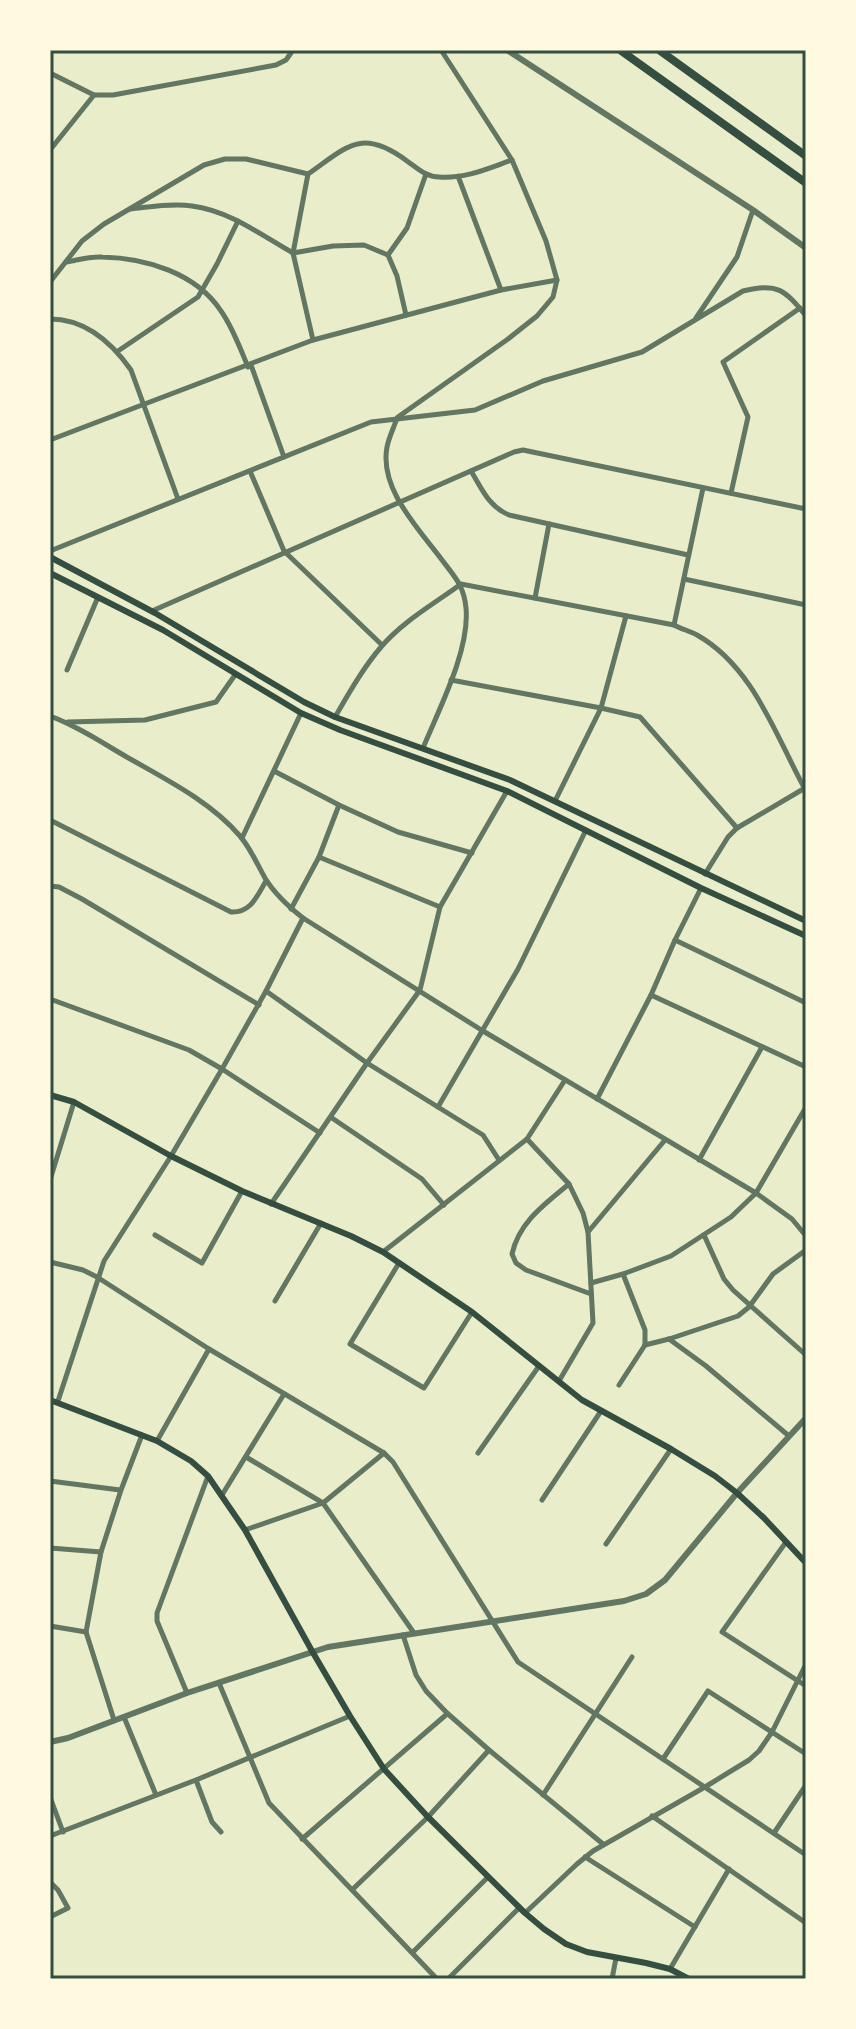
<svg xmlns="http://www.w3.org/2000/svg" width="856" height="2029" font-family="'DM Sans',sans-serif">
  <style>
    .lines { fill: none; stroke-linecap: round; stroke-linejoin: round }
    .minor { stroke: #617663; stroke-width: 5 }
    .tertiary { stroke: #617663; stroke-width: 6 }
    .secondary { stroke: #344e41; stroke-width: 6 }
    .trunk { stroke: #344e41; stroke-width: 8 }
    .neatline { fill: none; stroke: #344e41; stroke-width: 3 }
  </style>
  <rect width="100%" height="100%" fill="#e9edc9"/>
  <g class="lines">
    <g class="minor">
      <polyline points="50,73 94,95 113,95 276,65 286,60 293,50"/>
      <polyline points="50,150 94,95"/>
      <polyline points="308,174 293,253 313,340"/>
      <polyline points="458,176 501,290"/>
      <path d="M130 209C150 207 172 203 192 206 230 211 261 235 293 253L333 246 364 245 388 255 397 276 406 315"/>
      <polyline points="388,255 407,228 426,174"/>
      <path d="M66 262C78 260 90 256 102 257 146 258 196 273 221 311 233 328 240 348 248 367"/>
      <path d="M50 282 82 241 104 224 204 165 225 159H246L308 174C347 147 361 127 407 161 417 168 426 177 439 177 465 179 489 168 512 160"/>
      <polyline points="696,318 737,257 753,210"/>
      <path d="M50 319C85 319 112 343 131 370L178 499"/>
      <polyline points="118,351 198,297 217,264 238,221"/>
      <polyline points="251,365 284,457"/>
      <polyline points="398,417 508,339 537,316 553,297 557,280 546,241 512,160 441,50"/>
      <path d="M397 418C394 427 389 437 387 447 379 489 419 529 442 560 455 577 464 586 466 608 470 650 439 709 423 748"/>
      <polyline points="50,440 313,340 501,290 557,280"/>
      <polyline points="250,471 284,551 382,645"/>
      <path d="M471 471C482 489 489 507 509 515L688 555"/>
      <polyline points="731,493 748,417 723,362 800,308"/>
      <path d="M50 551 371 422 475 410 543 381 642 352 743 291C777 282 785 290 806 316"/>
      <polyline points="684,579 806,605"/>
      <polyline points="535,598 549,524"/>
      <polyline points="152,611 514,452 523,450 806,509"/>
      <polyline points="674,625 703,488"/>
      <polyline points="67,670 98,597"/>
      <polyline points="451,680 601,708 640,717 737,828"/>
      <path d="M50 716C77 726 101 742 125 756 165 779 210 801 240 836 251 849 257 864 265 878 274 893 289 907 303 918L483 1031 756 1193 792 1219 806 1236"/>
      <path d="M335 717C349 693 363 668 381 647 403 621 434 604 461 584L674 625C681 629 690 631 697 635 754 667 776 737 806 791"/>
      <polyline points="68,722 145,720 216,702 235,675"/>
      <polyline points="274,771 339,805 398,832 472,853"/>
      <polyline points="555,801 601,708 626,616"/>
      <path d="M50 820 231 912C251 913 257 896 266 881"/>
      <polyline points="242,838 301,713"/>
      <polyline points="319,857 440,907"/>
      <polyline points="705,874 728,837 737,828 805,788"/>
      <polyline points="50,886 59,887 82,899 259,1005"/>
      <polyline points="291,909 319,857 339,805"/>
      <polyline points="675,940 806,1003"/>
      <polyline points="266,991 367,1063 483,1135 499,1160"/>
      <polyline points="651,995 806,1067"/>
      <polyline points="50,999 189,1050 222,1069 320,1133"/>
      <polyline points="597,1099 651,995 675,940 701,888"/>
      <polyline points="438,1107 518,969 586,830"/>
      <polyline points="332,1118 422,1179 444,1205"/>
      <polyline points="527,1139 569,1184 583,1213 588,1232 593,1323 559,1381"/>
      <polyline points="699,1160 762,1047"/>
      <polyline points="50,1180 74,1102"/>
      <path d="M569 1184C545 1204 519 1222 512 1254L516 1263 526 1270 591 1294"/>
      <polyline points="271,1204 367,1063 420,990 440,907 507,791"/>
      <polyline points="588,1232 665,1140"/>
      <polyline points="155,1235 202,1263 242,1191"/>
      <polyline points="704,1235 724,1279 733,1290 806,1355"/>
      <polyline points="383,1252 527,1139 565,1080"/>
      <polyline points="50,1262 83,1270 97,1277 209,1349 384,1453 393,1462 518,1662 806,1855"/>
      <polyline points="399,1263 350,1344 424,1388 472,1312"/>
      <polyline points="623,1274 645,1330 645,1345"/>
      <polyline points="591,1283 623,1274 671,1256 731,1217 756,1193 806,1107"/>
      <polyline points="275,1301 321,1223"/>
      <polyline points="669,1339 706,1366 789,1436"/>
      <polyline points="645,1345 669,1339 738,1316 749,1307 773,1274 806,1250"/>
      <polyline points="619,1385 645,1345"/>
      <polyline points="58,1401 104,1261 171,1156 222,1069 266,991 303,918"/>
      <polyline points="157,1441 209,1349"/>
      <polyline points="478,1453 539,1366"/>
      <polyline points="246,1457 323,1503 414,1633"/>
      <polyline points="50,1481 120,1490"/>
      <polyline points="222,1495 284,1394"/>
      <polyline points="542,1500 601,1411"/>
      <polyline points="245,1530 323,1503 384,1453"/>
      <polyline points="786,1542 722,1632 806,1686"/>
      <polyline points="606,1544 671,1449"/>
      <polyline points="50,1548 101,1552"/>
      <polyline points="50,1626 86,1632"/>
      <polyline points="403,1635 416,1675 426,1691 447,1713 489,1750 603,1844"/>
      <polyline points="219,1683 269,1803 437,1979"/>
      <polyline points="187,1693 157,1621 157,1613 208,1476"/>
      <polyline points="124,1717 156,1795"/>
      <polyline points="114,1720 86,1632 101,1552 121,1490 142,1435"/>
      <polyline points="663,1759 708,1691 806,1754"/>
      <polyline points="196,1780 212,1822 221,1832"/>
      <polyline points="543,1795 632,1657"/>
      <polyline points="50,1797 63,1832"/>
      <polyline points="652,1816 806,1923"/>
      <polyline points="774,1833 806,1785"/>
      <polyline points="50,1836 196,1780 350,1716"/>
      <polyline points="302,1839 447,1714"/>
      <polyline points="585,1857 695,1927"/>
      <polyline points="50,1882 58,1890 68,1908 50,1917"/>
      <polyline points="353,1889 428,1817 489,1750"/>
      <polyline points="525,1913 577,1864 593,1851 705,1787 749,1760 759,1751 772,1732 806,1664"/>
      <polyline points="413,1952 488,1877"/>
      <polyline points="670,1969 729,1869"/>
      <polyline points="448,1979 519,1908"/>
      <polyline points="612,1979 616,1958"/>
    </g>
    <g class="tertiary">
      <polyline points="507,50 753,210 806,248"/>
      <polyline points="50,1742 68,1738 187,1693 328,1647 624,1601 646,1594 665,1580 737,1493 806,1418"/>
    </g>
    <g class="secondary">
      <polyline points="50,557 155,613 304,702 335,717 510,780 806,921"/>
      <polyline points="50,573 163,630 301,713 340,730 507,791 701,888 806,936"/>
      <polyline points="50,1095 74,1102 171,1156 242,1191 351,1236 383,1252 472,1312 582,1400 671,1449 715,1476 737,1493 764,1518 806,1563"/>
      <polyline points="50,1400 157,1441 191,1461 208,1476 245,1530 312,1651 350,1716 384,1769 428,1817 525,1913 544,1929 566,1944 587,1952 646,1963 670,1969 689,1979"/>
    </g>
    <g class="trunk">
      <polyline points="620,50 806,183"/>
      <polyline points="659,50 806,156"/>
    </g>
  </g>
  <rect width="856" height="2029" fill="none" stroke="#fefae0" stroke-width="104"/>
  <rect x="52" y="52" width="752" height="1925" class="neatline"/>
</svg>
